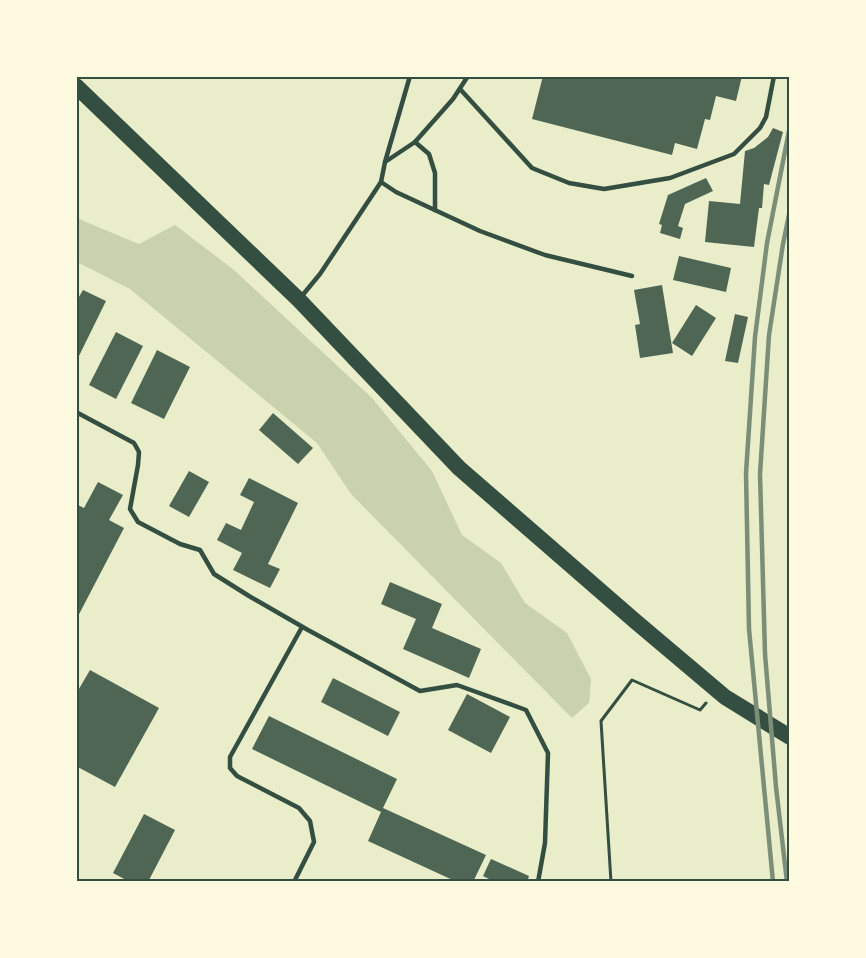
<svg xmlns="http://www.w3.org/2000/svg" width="866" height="958" font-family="'Source Sans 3',sans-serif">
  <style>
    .green { fill: #cad2ad }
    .building { fill: #4f6655 }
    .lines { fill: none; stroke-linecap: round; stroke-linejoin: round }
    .path { stroke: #344e41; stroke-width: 3 }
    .service { stroke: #344e41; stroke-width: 4.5 }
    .trunk { stroke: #344e41; stroke-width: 16 }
    .rail { stroke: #7c8e77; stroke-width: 4.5 }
    .neatline { fill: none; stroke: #344e41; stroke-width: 2 }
  </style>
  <rect width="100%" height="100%" fill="#e9edc9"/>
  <polygon class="green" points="76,217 86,222 139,244 175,225 234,270 372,398 432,471 462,535 501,563 525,603 567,633 591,679 589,703 572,718 351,494 317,443 130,289 77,262"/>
  <g class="building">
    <polygon points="543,76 742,76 736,101 716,96 710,120 705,119 697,149 675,143 672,155 532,119"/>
    <polygon points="773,128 783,132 769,185 764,184 762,208 759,208 754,247 705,242 709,201 740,204 745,151 754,148 768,137"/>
    <polygon points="706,178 713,191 685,204 678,226 683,228 680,239 660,233 662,225 659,224 668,195"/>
    <polygon points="679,256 731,268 726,292 673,280"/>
    <polygon points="662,285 673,353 640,358 635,325 640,324 634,290"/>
    <polygon points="83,290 106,301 76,362 76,302"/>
    <polygon points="696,305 716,318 692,356 672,343"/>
    <polygon points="735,314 748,317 738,363 725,361"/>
    <polygon points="116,332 143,346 116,399 89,385"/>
    <polygon points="157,350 190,367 164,419 131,403"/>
    <polygon points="273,413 313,448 298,464 259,430"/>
    <polygon points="189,471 209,482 189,517 169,506"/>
    <polygon points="249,478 298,503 268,564 280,569 270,588 233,570 242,553 217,540 226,523 241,530 254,502 240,495"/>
    <polygon points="98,482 123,495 109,520 124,528 76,620 76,504 84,508"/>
    <polygon points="390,582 442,604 432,628 481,649 469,678 403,649 416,619 381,604"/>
    <polygon points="90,670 159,708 115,787 76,766 76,694"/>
    <polygon points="333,678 400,712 388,736 321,702"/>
    <polygon points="467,694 510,717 491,753 448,730"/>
    <polygon points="269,716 397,779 383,808 486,855 473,882 457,882 368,841 381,812 252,749"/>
    <polygon points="144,814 175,830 148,882 130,882 113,873"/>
    <polygon points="491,859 529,876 527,882 495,882 483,876"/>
  </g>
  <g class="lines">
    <polyline class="path" points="611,882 601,721 632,680 700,710 706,703"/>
    <g class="service">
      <polyline points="460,89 532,168 569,183 604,189 670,178 734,154 760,128 766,117 774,76"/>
      <polyline points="415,142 429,154 435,173 435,210"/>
      <polyline points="385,162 415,142 453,99 468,76"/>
      <polyline points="381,182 396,192 480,231 545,255 632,276"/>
      <polyline points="301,297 320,274 381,182 385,162 410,76"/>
      <polyline points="76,412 134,443 139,452 138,465 130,509 138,522 180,544 200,550 214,574 249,596 308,630 420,691 457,685 526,710 548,753 545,843 538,882"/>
      <polyline points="294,882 314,842 310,821 299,808 237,776 230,768 230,757 302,627"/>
    </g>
    <polyline class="trunk" points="76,86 299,300 459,468 635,621 725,697 790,737"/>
    <g class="rail">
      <polyline points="773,882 749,629 746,473 755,337 767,243 790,126"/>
      <polyline points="787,882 776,787 765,654 760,474 769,335 783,244 790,210"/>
    </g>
  </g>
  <rect width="866" height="958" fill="none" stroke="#fefae0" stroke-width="156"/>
  <rect x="78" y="78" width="710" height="802" class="neatline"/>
</svg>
